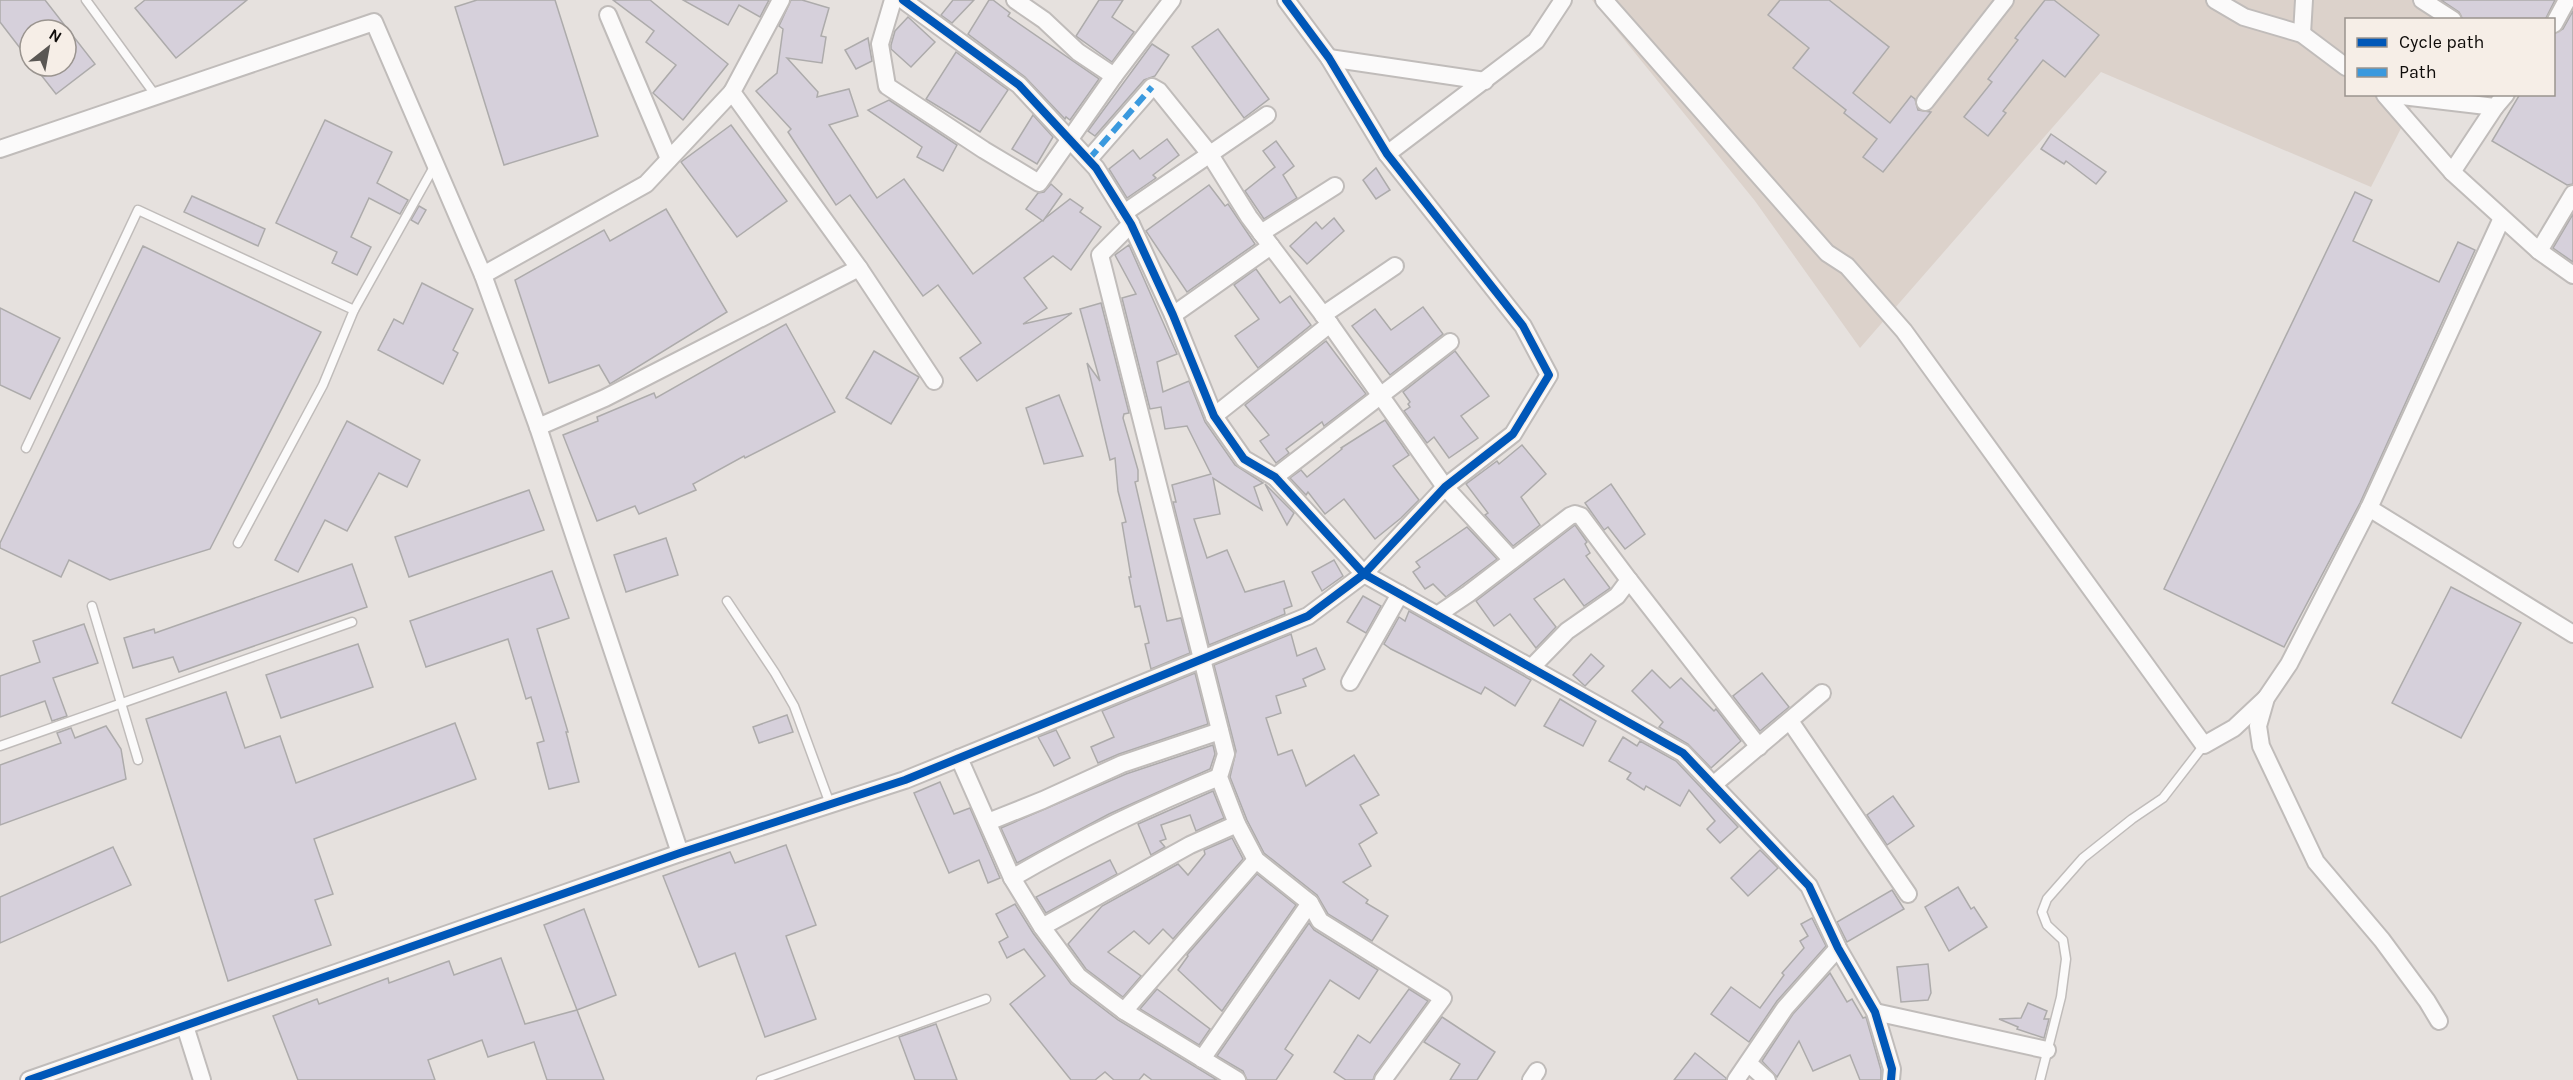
<svg xmlns="http://www.w3.org/2000/svg" width="2573" height="1080" font-family="Karla,sans-serif">
  <style>
    .built { fill: #dcd2cb }
    .building { fill: #d6d0db; stroke: #adabab; stroke-width: 1.5 }
    .lines { fill: none; stroke-linecap: round; stroke-linejoin: round }
    .lane-casing { stroke: #c0bcba; stroke-width: 11 }
    .street-casing { stroke: #c0bcba; stroke-width: 20 }
    .lane { stroke: #fbfafa; stroke-width: 8 }
    .street { stroke: #fbfafa; stroke-width: 16 }
    .quiet { stroke: #3a99de; stroke-width: 6; stroke-dasharray: 12 6; stroke-linecap: butt }
    .cycleway-casing { stroke: #f6eee7; stroke-width: 11 }
    .cycleway { stroke: #0057b8; stroke-width: 8 }
  </style>
  <rect width="100%" height="100%" fill="#e6e1de"/>
  <polygon class="built" points="1592,0 2466,0 2456,19 2346,20 2346,94 2418,95 2371,187 2101,72 1860,348 1755,201"/>
  <g class="building">
    <polygon points="0,0 45,0 95,64 56,94 34,66 66,66 66,30 30,30 30,61 0,22"/>
    <polygon points="145,0 247,0 176,58 135,8"/>
    <polygon points="477,0 555,0 598,136 504,165 455,7"/>
    <polygon points="613,0 650,0 728,64 683,120 653,93 676,65 646,42 654,31"/>
    <polygon points="683,0 769,0 760,17 739,5 728,25"/>
    <polygon points="791,0 802,0 829,8 821,36 826,37 822,63 787,58 818,92 817,97 849,89 858,116 829,125 877,198 904,179 973,274 1070,199 1083,208 1080,212 1101,227 1071,270 1053,256 1024,278 1047,308 1023,324 1072,313 977,381 960,358 981,343 938,285 923,296 850,195 836,205 788,132 791,129 756,91 777,73 783,29 779,26"/>
    <polygon points="953,0 974,0 952,23 941,15"/>
    <polygon points="989,0 993,0 1010,13 1008,16 1099,79 1070,120 1066,117 1065,119 1025,77 968,34"/>
    <polygon points="1099,0 1123,0 1112,17 1134,32 1112,62 1076,36"/>
    <polygon points="1780,0 1829,0 1889,47 1853,93 1890,123 1911,96 1915,99 1918,110 1931,112 1883,172 1863,157 1877,139 1844,113 1846,110 1793,68 1809,48 1768,15"/>
    <polygon points="2045,0 2054,0 2099,35 2065,77 2043,60 2003,111 2006,113 1988,136 1964,117 1992,82 1988,79 2018,40 2015,38"/>
    <polygon points="2441,0 2555,0 2545,20 2463,20 2459,12"/>
    <polygon points="2573,11 2573,184 2567,185 2492,141 2520,94 2553,94 2553,34 2563,29"/>
    <polygon points="908,17 935,42 911,67 891,49 891,45 895,31"/>
    <polygon points="1218,29 1269,99 1244,118 1192,47"/>
    <polygon points="868,38 872,61 856,69 845,50"/>
    <polygon points="1152,44 1169,55 1155,76 1144,80 1095,136 1088,131"/>
    <polygon points="956,52 1008,90 980,132 926,99"/>
    <polygon points="889,100 957,145 943,171 917,157 922,147 868,110"/>
    <polygon points="1033,115 1053,137 1037,164 1012,149"/>
    <polygon points="325,120 392,152 377,183 408,200 400,214 369,198 351,237 371,247 357,275 332,263 337,252 276,223"/>
    <polygon points="731,125 787,201 737,237 681,162"/>
    <polygon points="2051,134 2106,172 2096,184 2066,161 2064,164 2041,149"/>
    <polygon points="1167,139 1179,155 1153,175 1156,178 1127,198 1109,169 1133,150 1140,159"/>
    <polygon points="1276,141 1294,166 1283,175 1297,198 1264,219 1245,191 1275,167 1263,151"/>
    <polygon points="1376,168 1390,190 1376,199 1363,180"/>
    <polygon points="1051,184 1062,194 1043,221 1026,209 1038,193 1044,192"/>
    <polygon points="1209,185 1225,206 1228,204 1255,244 1187,292 1146,231"/>
    <polygon points="2355,192 2372,200 2353,241 2439,282 2458,242 2475,250 2360,503 2284,647 2164,589"/>
    <polygon points="192,196 265,229 258,246 184,212"/>
    <polygon points="419,206 426,210 418,224 411,220"/>
    <polygon points="666,209 727,312 610,384 599,365 549,383 515,280 604,230 610,241"/>
    <polygon points="2573,214 2573,262 2553,248"/>
    <polygon points="1334,218 1344,231 1307,264 1290,246 1316,222 1322,229"/>
    <polygon points="1129,245 1177,354 1157,362 1163,392 1189,381 1205,422 1235,465 1263,483 1254,487 1262,510 1213,478 1220,514 1194,519 1207,558 1227,550 1245,592 1284,581 1292,606 1284,609 1285,614 1209,645 1173,502 1176,502 1172,485 1211,474 1187,426 1165,429 1161,407 1150,409 1122,298 1136,294 1115,255"/>
    <polygon points="143,246 321,332 210,549 110,580 69,560 61,577 0,548 0,543"/>
    <polygon points="1256,269 1280,303 1290,296 1311,325 1258,368 1235,336 1259,319 1234,285"/>
    <polygon points="422,283 473,309 453,350 458,353 443,384 378,350 394,319 403,324"/>
    <polygon points="1101,303 1129,413 1124,414 1123,418 1138,470 1138,481 1135,482 1167,621 1181,618 1190,653 1151,669 1145,644 1149,643 1140,606 1135,607 1129,577 1131,577 1122,523 1126,522 1118,491 1115,458 1110,460 1087,363 1100,381 1080,309"/>
    <polygon points="1423,307 1443,334 1390,375 1352,326 1375,309 1391,330"/>
    <polygon points="0,308 60,338 30,399 0,385"/>
    <polygon points="786,324 835,412 745,458 744,456 693,484 696,490 639,514 635,506 597,521 563,435 598,421 597,417 654,393 656,398"/>
    <polygon points="1326,341 1366,394 1324,426 1322,422 1286,449 1289,453 1276,463 1260,441 1269,435 1245,405"/>
    <polygon points="874,351 919,377 891,424 846,398"/>
    <polygon points="1455,351 1489,396 1461,416 1478,438 1449,458 1434,437 1427,443 1404,411 1410,407 1408,404 1410,402 1403,392"/>
    <polygon points="1059,395 1083,456 1044,464 1026,408"/>
    <polygon points="1385,420 1409,455 1393,466 1419,500 1401,518 1375,539 1344,499 1325,514 1308,492 1306,495 1290,478 1301,470 1307,477 1342,449 1341,448"/>
    <polygon points="347,421 420,460 407,487 379,473 347,531 325,520 298,572 275,560"/>
    <polygon points="1522,445 1546,474 1521,497 1540,525 1513,546 1485,515 1488,513 1466,484 1497,461 1499,464"/>
    <polygon points="1265,484 1294,513 1287,525"/>
    <polygon points="1611,484 1645,534 1625,549 1608,527 1604,530 1585,503"/>
    <polygon points="529,490 544,530 409,577 395,537"/>
    <polygon points="1575,525 1587,542 1585,544 1590,553 1586,556 1610,588 1584,606 1564,579 1534,599 1556,627 1536,648 1510,614 1494,626 1476,601"/>
    <polygon points="1467,527 1497,559 1446,597 1433,584 1425,589 1413,572 1420,567 1416,562"/>
    <polygon points="666,538 678,575 626,592 614,555"/>
    <polygon points="1334,560 1343,576 1322,591 1312,572"/>
    <polygon points="352,564 367,607 179,672 173,657 133,668 124,638 154,629 155,633"/>
    <polygon points="552,571 569,618 537,629 568,732 566,732 579,782 549,789 537,743 544,741 531,697 526,699 508,639 426,667 410,621"/>
    <polygon points="2451,587 2521,623 2461,738 2392,703"/>
    <polygon points="1363,596 1381,606 1366,633 1347,622"/>
    <polygon points="1409,611 1531,680 1515,706 1485,687 1481,694 1391,649 1384,644 1399,617 1405,621"/>
    <polygon points="84,624 98,663 53,678 67,716 52,721 45,701 0,717 0,676 40,662 33,641"/>
    <polygon points="1291,634 1297,656 1316,648 1325,669 1303,679 1306,686 1276,696 1281,713 1266,718 1278,755 1292,750 1306,786 1354,755 1379,795 1360,805 1377,833 1359,844 1371,866 1343,882 1368,900 1366,903 1388,916 1372,941 1328,914 1317,895 1264,853 1247,820 1230,777 1236,751 1214,665"/>
    <polygon points="358,644 373,687 281,718 266,675"/>
    <polygon points="1591,654 1604,666 1585,686 1573,675"/>
    <polygon points="1652,670 1670,688 1681,678 1714,711 1716,709 1741,741 1711,768 1688,744 1659,727 1663,722 1632,691"/>
    <polygon points="1195,673 1208,724 1119,754 1098,763 1091,747 1114,737 1102,711"/>
    <polygon points="1762,673 1789,707 1760,731 1733,696"/>
    <polygon points="226,692 245,748 280,736 296,783 455,723 476,779 314,839 333,894 315,900 331,945 228,981 146,719"/>
    <polygon points="1560,699 1596,721 1583,746 1544,726"/>
    <polygon points="787,715 793,732 759,743 753,727"/>
    <polygon points="106,726 121,749 126,779 0,825 0,765 61,743 57,733 71,728 75,738"/>
    <polygon points="1056,730 1070,758 1054,766 1038,737"/>
    <polygon points="1623,737 1637,746 1640,741 1676,761 1738,827 1720,843 1707,829 1715,821 1689,790 1680,806 1646,786 1644,790 1627,779 1631,773 1609,761"/>
    <polygon points="1213,745 1215,754 1210,769 1109,814 1017,863 1001,828 1126,774"/>
    <polygon points="940,782 954,814 970,808 1000,878 988,883 979,860 949,873 914,793"/>
    <polygon points="1213,791 1224,818 1196,831 1190,815 1161,825 1166,839 1160,841 1165,847 1151,855 1138,824"/>
    <polygon points="1893,796 1914,826 1887,845 1867,815"/>
    <polygon points="1232,838 1243,859 1173,939 1163,929 1149,944 1134,931 1108,952 1141,976 1123,997 1086,969 1068,944 1102,906 1178,864 1188,875 1205,854 1204,850"/>
    <polygon points="786,845 816,925 786,936 816,1019 765,1037 735,953 699,967 663,876 730,852 735,863"/>
    <polygon points="113,847 131,885 0,943 0,897"/>
    <polygon points="1760,850 1778,868 1748,896 1731,878"/>
    <polygon points="1110,860 1117,874 1046,913 1036,897"/>
    <polygon points="1257,874 1296,905 1222,1011 1178,970 1188,956 1187,955"/>
    <polygon points="1958,887 1971,909 1974,907 1987,927 1949,951 1925,907"/>
    <polygon points="1892,890 1904,909 1847,942 1837,922"/>
    <polygon points="1015,904 1033,933 1071,984 1118,1020 1217,1080 1152,1080 1144,1074 1139,1080 1114,1080 1105,1072 1095,1080 1071,1080 1010,1004 1045,976 1024,949 1007,958 999,942 1008,937 996,914"/>
    <polygon points="584,909 616,995 577,1010 544,925"/>
    <polygon points="1812,918 1826,946 1777,1001 1749,1042 1711,1014 1731,987 1760,1008 1784,975 1782,973 1804,948 1800,941 1808,936 1801,924"/>
    <polygon points="1309,923 1314,930 1378,970 1359,999 1330,980 1285,1049 1293,1055 1276,1080 1247,1080 1243,1071 1217,1056"/>
    <polygon points="501,958 525,1024 577,1010 604,1080 547,1080 534,1042 488,1057 482,1040 428,1060 435,1080 298,1080 273,1016 317,999 319,1004 388,978 389,983 449,961 454,975"/>
    <polygon points="1928,964 1931,993 1928,1000 1901,1002 1897,967"/>
    <polygon points="1830,973 1847,1002 1852,999 1863,1018 1866,1017 1881,1070 1881,1080 1860,1080 1850,1055 1813,1071 1799,1041 1777,1077 1762,1061 1793,1014"/>
    <polygon points="1157,989 1210,1029 1199,1045 1140,1009"/>
    <polygon points="1409,989 1428,1001 1375,1074 1373,1080 1346,1080 1334,1072 1358,1035 1370,1043"/>
    <polygon points="2028,1003 2047,1011 2044,1019 2049,1019 2044,1038 2017,1029 2018,1027 1999,1019 2021,1018"/>
    <polygon points="1442,1017 1495,1052 1477,1080 1450,1080 1460,1064 1424,1042"/>
    <polygon points="936,1024 957,1080 915,1080 899,1037"/>
    <polygon points="1695,1053 1726,1078 1726,1080 1674,1080"/>
  </g>
  <g class="lines">
    <defs>
      <g id="lane">
        <polyline points="86,0 156,96"/>
        <polyline points="26,448 138,210 354,310"/>
        <polyline points="238,543 323,385 354,310 435,165"/>
        <polyline points="727,601 775,673 794,706 830,804"/>
        <polyline points="92,606 138,760"/>
        <polyline points="0,746 352,622"/>
        <polyline points="761,1080 986,999"/>
        <polyline points="2040,1080 2061,997 2066,959 2063,940 2047,925 2042,912 2047,899 2083,858 2132,819 2163,798 2204,745"/>
      </g>
      <g id="street">
        <polyline points="781,0 732,92 859,268 934,381"/>
        <polyline points="893,0 880,44 887,86 984,150 1039,183 1114,76 1172,0"/>
        <polyline points="903,0 1019,85 1096,168 1131,224 1173,315 1214,416 1244,459 1275,477 1364,574 1683,753 1809,886 1838,948 1875,1012 1892,1069 1891,1080"/>
        <polyline points="1015,0 1044,20 1078,52 1114,76"/>
        <polyline points="1604,0 1827,253 1847,266 1904,331 2204,745 2234,728 2266,698"/>
        <polyline points="2215,0 2244,17 2302,34 2346,67"/>
        <polyline points="2422,0 2453,20"/>
        <polyline points="608,15 669,159"/>
        <polyline points="2554,24 2567,0"/>
        <polyline points="2302,34 2304,0"/>
        <polyline points="1329,58 1485,81"/>
        <polyline points="2385,94 2495,107 2506,94"/>
        <polyline points="2385,95 2452,172 2539,251 2573,275"/>
        <polyline points="1925,102 2005,0"/>
        <polyline points="0,149 374,22 483,275 538,427 680,853"/>
        <polyline points="1387,154 1536,41 1563,0"/>
        <polyline points="1089,159 1152,87 1159,91 1209,153 1249,217 1330,324 1445,487 1512,560"/>
        <polyline points="2452,172 2495,107"/>
        <polyline points="1124,213 1267,115"/>
        <polyline points="1131,224 1100,255 1226,754 1219,777 1237,824 1256,860 1310,903 1320,921 1443,998 1383,1080"/>
        <polyline points="1261,233 1335,186"/>
        <polyline points="2539,251 2573,194"/>
        <polyline points="483,275 646,184 732,92"/>
        <polyline points="1173,315 1271,246"/>
        <polyline points="1323,315 1395,266"/>
        <polyline points="1214,416 1330,324"/>
        <polyline points="538,427 605,398 859,268"/>
        <polyline points="1275,477 1450,342"/>
        <polyline points="2369,508 2573,634"/>
        <polyline points="1629,580 1759,747"/>
        <polyline points="1437,615 1468,594 1570,516 1575,514 1581,516 1629,580 1617,596 1567,631 1531,668"/>
        <polyline points="1350,682 1400,594"/>
        <polyline points="1790,721 1908,894"/>
        <polyline points="959,758 1012,878 1042,927 1078,976 1124,1011 1237,1080"/>
        <polyline points="1713,785 1822,693"/>
        <polyline points="988,822 1043,800 1122,764 1220,731"/>
        <path d="M1012 878C1079 839 1147 806 1219 777"/>
        <polyline points="1042,927 1190,845 1237,824"/>
        <polyline points="1124,1011 1256,860"/>
        <polyline points="1875,1012 2047,1050"/>
        <polyline points="2439,1021 2427,1001 2382,940 2316,862 2261,746 2258,726 2266,698 2289,664 2369,508 2502,218"/>
        <polyline points="185,1026 202,1080"/>
        <polyline points="1202,1059 1310,903"/>
        <polyline points="1748,1063 1767,1080"/>
        <polyline points="29,1080 680,853 905,780 1308,616 1364,574 1445,487 1513,434 1549,375 1523,326 1387,154 1329,58 1286,0"/>
        <polyline points="1531,1080 1537,1071"/>
        <polyline points="1736,1080 1785,1008 1838,948"/>
      </g>
    </defs>
    <use href="#lane" class="lane-casing"/>
    <use href="#street" class="street-casing"/>
    <use href="#lane" class="lane"/>
    <use href="#street" class="street"/>
    <polyline class="quiet" points="1089,159 1152,87"/>
    <defs>
      <g id="cycleway">
        <polyline points="903,0 1019,85 1096,168 1131,224 1173,315 1214,416 1244,459 1275,477 1364,574 1683,753 1809,886 1838,948 1875,1012 1892,1069 1891,1080"/>
        <polyline points="29,1080 680,853 905,780 1308,616 1364,574 1445,487 1513,434 1549,375 1523,326 1387,154 1329,58 1286,0"/>
      </g>
    </defs>
    <use href="#cycleway" class="cycleway-casing"/>
    <use href="#cycleway" class="cycleway"/>
  </g>
  <rect x="2345" y="18" width="210" height="78" fill="#f6eee7" stroke="#9a948f" stroke-width="1.5"/>
  <rect x="2357" y="38" width="30" height="9" fill="#0057b8" stroke="#9a948f" stroke-width="1.5"/>
  <text x="2399" y="48" font-size="18" fill="#0f0c0a">Cycle path</text>
  <rect x="2357" y="68" width="30" height="9" fill="#3a99de" stroke="#9a948f" stroke-width="1.5"/>
  <text x="2399" y="78" font-size="18" fill="#0f0c0a">Path</text>
  <g transform="translate(48 48) rotate(31)"><circle r="28" fill="#f6eee7" stroke="#9a948f" stroke-width="1.5"/>
  <path d="M0-4.5L10 22L0 15L-10 22Z" fill="#5a5754"/>
  <text y="-9" font-size="16" font-weight="bold" text-anchor="middle" fill="#0f0c0a">N</text>
  </g>
</svg>
